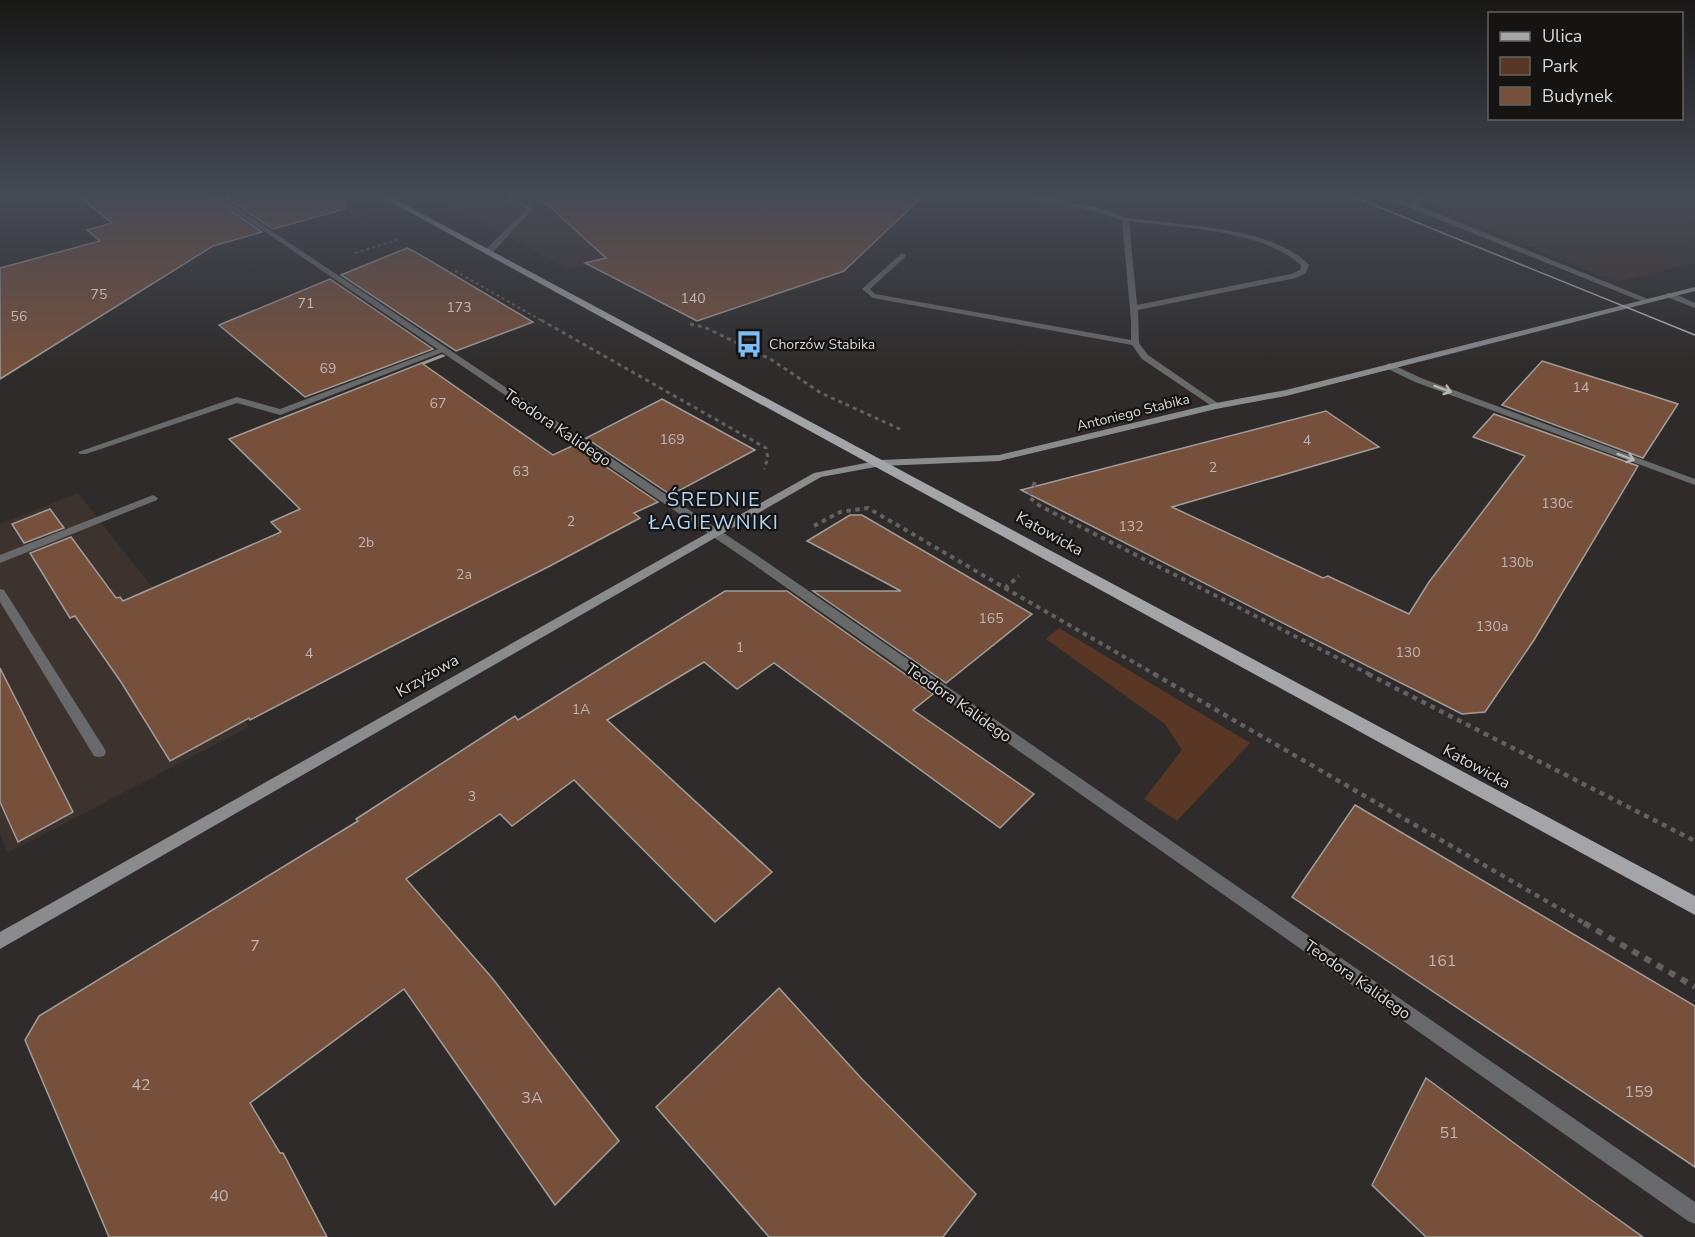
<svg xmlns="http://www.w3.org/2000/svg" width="1695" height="1237" font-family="'Nunito Sans',sans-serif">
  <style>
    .built { fill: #3c322e }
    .green { fill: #5a3624 }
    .building { fill: #77503c; stroke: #a19d9b; stroke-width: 1.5 }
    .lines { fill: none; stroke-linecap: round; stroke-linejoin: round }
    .path-far4 { stroke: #63605f; stroke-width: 2; stroke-dasharray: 3 3; stroke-linecap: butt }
    .path-far3 { stroke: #63605f; stroke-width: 3; stroke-dasharray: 4 4; stroke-linecap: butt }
    .path-far2 { stroke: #63605f; stroke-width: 4; stroke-dasharray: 4.5 4.5; stroke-linecap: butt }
    .path-far1 { stroke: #63605f; stroke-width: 4.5; stroke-dasharray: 5 5; stroke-linecap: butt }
    .path { stroke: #63605f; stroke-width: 6; stroke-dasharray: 7 7; stroke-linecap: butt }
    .lane { fill: #68696a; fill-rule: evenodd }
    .street { fill: #68696a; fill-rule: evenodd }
    .secondary { fill: #898b8d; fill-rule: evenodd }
    .primary { fill: #a3a5a8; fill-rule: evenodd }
    .tram { stroke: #bebcbb; stroke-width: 1.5 }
    .oneway { stroke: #b7b6b6 }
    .labels { text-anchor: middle; stroke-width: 4.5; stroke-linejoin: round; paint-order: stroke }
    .number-label { font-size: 14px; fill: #c0b5b0 }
    .far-poi-label { font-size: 14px; fill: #d9d7d6; stroke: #151413; text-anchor: start }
    .far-street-label { font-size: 14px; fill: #d9d7d6; stroke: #151413 }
    .street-label { font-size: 16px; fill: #d9d7d6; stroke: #151413 }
    .near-number-label { font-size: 16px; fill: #c0b5b0 }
    .quarter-label { font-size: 20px; letter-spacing: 1.5px; fill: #b1d5f6; stroke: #151413 }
  </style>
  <rect width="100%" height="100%" fill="#2e2b2a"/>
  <g class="built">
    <polygon points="431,197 852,197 845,204 568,269"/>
    <polygon points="1435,197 1695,197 1695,262 1617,282 1441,211 1433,201"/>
    <polygon points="78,493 162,600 249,727 8,853 0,835 0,524"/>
  </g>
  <polygon class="green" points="1059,628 1250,743 1177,821 1144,799 1182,750 1165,724 1046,639"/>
  <g class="building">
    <polygon points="79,197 212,197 262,232 213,246 0,379 0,268 100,241 87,230 112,223"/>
    <polygon points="225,197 344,197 345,209 273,229"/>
    <polygon points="539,197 922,197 844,271 697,321 585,263 606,258"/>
    <polygon points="407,248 417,253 533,322 456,351 341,275"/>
    <polygon points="330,279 433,349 305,397 219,325"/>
    <polygon points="442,355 444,356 423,364 553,455 574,445 658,502 634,513 640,518 548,567 427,628 250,720 249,718 170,761 121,682 75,616 70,618 30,553 71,537 116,598 120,597 123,601 281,532 271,522 300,509 229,439"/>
    <polygon points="1542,361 1647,394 1678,404 1643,458 1502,405"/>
    <polygon points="662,399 755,450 671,495 586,438"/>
    <polygon points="1326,411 1379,447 1172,507 1323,578 1328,576 1409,614 1429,582 1525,456 1473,437 1494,414 1638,466 1534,640 1485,712 1462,714 1021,490"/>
    <polygon points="50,509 64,528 24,543 12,524"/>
    <polygon points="850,515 862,515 1032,614 946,683 813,591 901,591 807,541"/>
    <polygon points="725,591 787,591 933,694 913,710 1034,794 1000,828 774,663 737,689 704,662 607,720 772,872 715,922 574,780 512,826 500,814 406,879 493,979 619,1141 555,1205 404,989 250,1103 280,1153 283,1153 327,1237 109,1237 25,1040 39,1016 358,821 356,819 515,716 518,720"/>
    <polygon points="0,668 73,812 18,842 0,802"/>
    <polygon points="1355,805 1695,1006 1695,1167 1292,897"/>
    <polygon points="779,988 862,1079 976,1194 943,1237 769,1237 656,1107"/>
    <polygon points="1426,1078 1587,1197 1643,1237 1426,1237 1372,1185"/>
  </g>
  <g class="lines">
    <g class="path-far4">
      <polyline points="328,197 366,219"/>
      <polyline points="355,253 400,239"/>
      <polyline points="455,271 544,322"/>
    </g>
    <g class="path-far3">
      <polyline points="541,320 766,448 768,458 764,469"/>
      <polyline points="690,324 704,327 772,360 821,393 902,430"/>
    </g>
    <g class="path-far2">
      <polyline points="1035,482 1029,497 1040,506 1371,675"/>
      <polyline points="814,526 840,512 868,508 1005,588 1019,576"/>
      <polyline points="1005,588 1156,675"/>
    </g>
    <g class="path-far1">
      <polyline points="1154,674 1586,924"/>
      <polyline points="1368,674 1695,841"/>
    </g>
    <polyline class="path" points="1584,923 1695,987"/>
    <g class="lane">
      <polygon points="502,197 510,197 534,208 491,254 485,254 485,250 527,209"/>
      <polygon points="441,348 448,350 283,414 280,415 237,403 86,454 80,454 78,452 237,397 280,409"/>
      <polygon points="153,495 158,498 157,500 0,563 0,555"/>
      <polygon points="0,589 4,590 104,748 106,752 104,756 99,757 94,756 0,602"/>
    </g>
    <g class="street">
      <polygon points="214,197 221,197 758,556 1695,1202 1695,1224 1688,1221 750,562"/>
      <path d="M1017 197C1044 195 1076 202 1103 209 1112 212 1120 216 1129 218 1180 226 1272 226 1309 265L1306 273 1296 278 1138 310 1139 343 1148 355 1219 404V408L1216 409 1142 359 1132 345 873 298 862 289 902 253 906 255 905 257 870 289 875 294 1131 340V321L1122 220 1086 209ZM1129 221C1181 228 1260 229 1301 265L1300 270 1291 274 1137 305Z"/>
      <polygon points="1383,197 1391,197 1412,204 1412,197 1418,197 1419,206 1653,301 1646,303"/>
      <polygon points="1667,293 1673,293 1695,303 1695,308 1667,297"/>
      <polygon points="1389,363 1421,378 1695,479 1695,485 1415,382 1386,368 1385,366"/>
    </g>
    <polygon class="secondary" points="1695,287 1695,291 1286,396 1216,409 999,461 881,466 821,477 0,949 0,932 814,473 881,460 999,455 1216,403 1286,390"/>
    <polygon class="primary" points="382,197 391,197 1695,896 1695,915"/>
    <polyline class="tram" points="1354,197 1695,335"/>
  </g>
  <defs><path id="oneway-shaft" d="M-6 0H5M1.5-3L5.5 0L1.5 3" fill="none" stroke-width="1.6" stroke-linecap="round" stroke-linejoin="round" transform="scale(1.5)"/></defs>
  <g class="oneway">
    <use href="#oneway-shaft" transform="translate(1443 389) rotate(20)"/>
    <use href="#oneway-shaft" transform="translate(1626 457) rotate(20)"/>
  </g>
  <linearGradient id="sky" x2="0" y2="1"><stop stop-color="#191817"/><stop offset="0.53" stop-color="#464a55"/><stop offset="1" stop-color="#464a55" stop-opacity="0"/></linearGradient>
  <rect width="1695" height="370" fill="url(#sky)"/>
  <defs>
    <symbol id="bus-bare" viewBox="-9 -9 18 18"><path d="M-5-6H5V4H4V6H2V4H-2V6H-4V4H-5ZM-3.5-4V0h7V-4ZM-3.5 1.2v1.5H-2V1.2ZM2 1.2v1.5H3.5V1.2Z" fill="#7dbef9" stroke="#151413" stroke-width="2.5" paint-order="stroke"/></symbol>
  </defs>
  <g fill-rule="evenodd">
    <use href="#bus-bare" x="730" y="325" width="38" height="38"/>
  </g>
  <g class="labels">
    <g class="number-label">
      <text x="99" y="299">75</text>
      <text x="693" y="303">140</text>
      <text x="306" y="308">71</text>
      <text x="459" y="312">173</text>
      <text x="19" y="321">56</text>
      <text x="328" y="373">69</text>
      <text x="1581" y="392">14</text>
      <text x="438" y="408">67</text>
      <text x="672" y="444">169</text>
      <text x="1307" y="445">4</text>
      <text x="1213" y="472">2</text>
      <text x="521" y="476">63</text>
      <text x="1557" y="508">130c</text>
      <text x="571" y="526">2</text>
      <text x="1131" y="531">132</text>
      <text x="366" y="547">2b</text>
      <text x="1517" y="567">130b</text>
      <text x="464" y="579">2a</text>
      <text x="991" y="623">165</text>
      <text x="1492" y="631">130a</text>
      <text x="740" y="652">1</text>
      <text x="1408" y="657">130</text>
      <text x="309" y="658">4</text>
      <text x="581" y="714">1A</text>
      <text x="472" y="801">3</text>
    </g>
    <g class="far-poi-label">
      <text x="769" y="349">Chorzów Stabika</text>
    </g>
    <g class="far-street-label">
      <text transform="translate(1133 412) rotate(-14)" y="5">Antoniego Stabika</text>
    </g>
    <g class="street-label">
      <text transform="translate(558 427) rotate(34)" y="6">Teodora Kalidego</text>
      <text transform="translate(1050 533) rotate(29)" y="6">Katowicka</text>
      <text transform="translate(427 675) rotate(-30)" y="6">Krzyżowa</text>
      <text transform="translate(959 702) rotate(35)" y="6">Teodora Kalidego</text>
      <text transform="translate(1477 766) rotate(29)" y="6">Katowicka</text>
      <text transform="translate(1358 979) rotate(35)" y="6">Teodora Kalidego</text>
    </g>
    <g class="near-number-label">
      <text x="255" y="951">7</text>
      <text x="1442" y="966">161</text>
      <text x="141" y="1090">42</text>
      <text x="1639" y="1097">159</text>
      <text x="532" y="1103">3A</text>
      <text x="1449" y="1138">51</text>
      <text x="219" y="1201">40</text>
    </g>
    <g class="quarter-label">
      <text x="714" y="506">ŚREDNIE<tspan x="714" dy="23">ŁAGIEWNIKI</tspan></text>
    </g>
  </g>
  <rect x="1488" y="12" width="195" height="108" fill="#151413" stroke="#636261" stroke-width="1.5"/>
  <rect x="1500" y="32" width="30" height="9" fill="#a3a5a8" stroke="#636261" stroke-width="1.5"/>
  <text x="1542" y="42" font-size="18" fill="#d9d7d6">Ulica</text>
  <rect x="1500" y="57" width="30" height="18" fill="#5a3624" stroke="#636261" stroke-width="1.5"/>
  <text x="1542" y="72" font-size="18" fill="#d9d7d6">Park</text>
  <rect x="1500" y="87" width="30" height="18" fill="#77503c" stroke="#636261" stroke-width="1.5"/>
  <text x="1542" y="102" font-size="18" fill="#d9d7d6">Budynek</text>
</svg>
